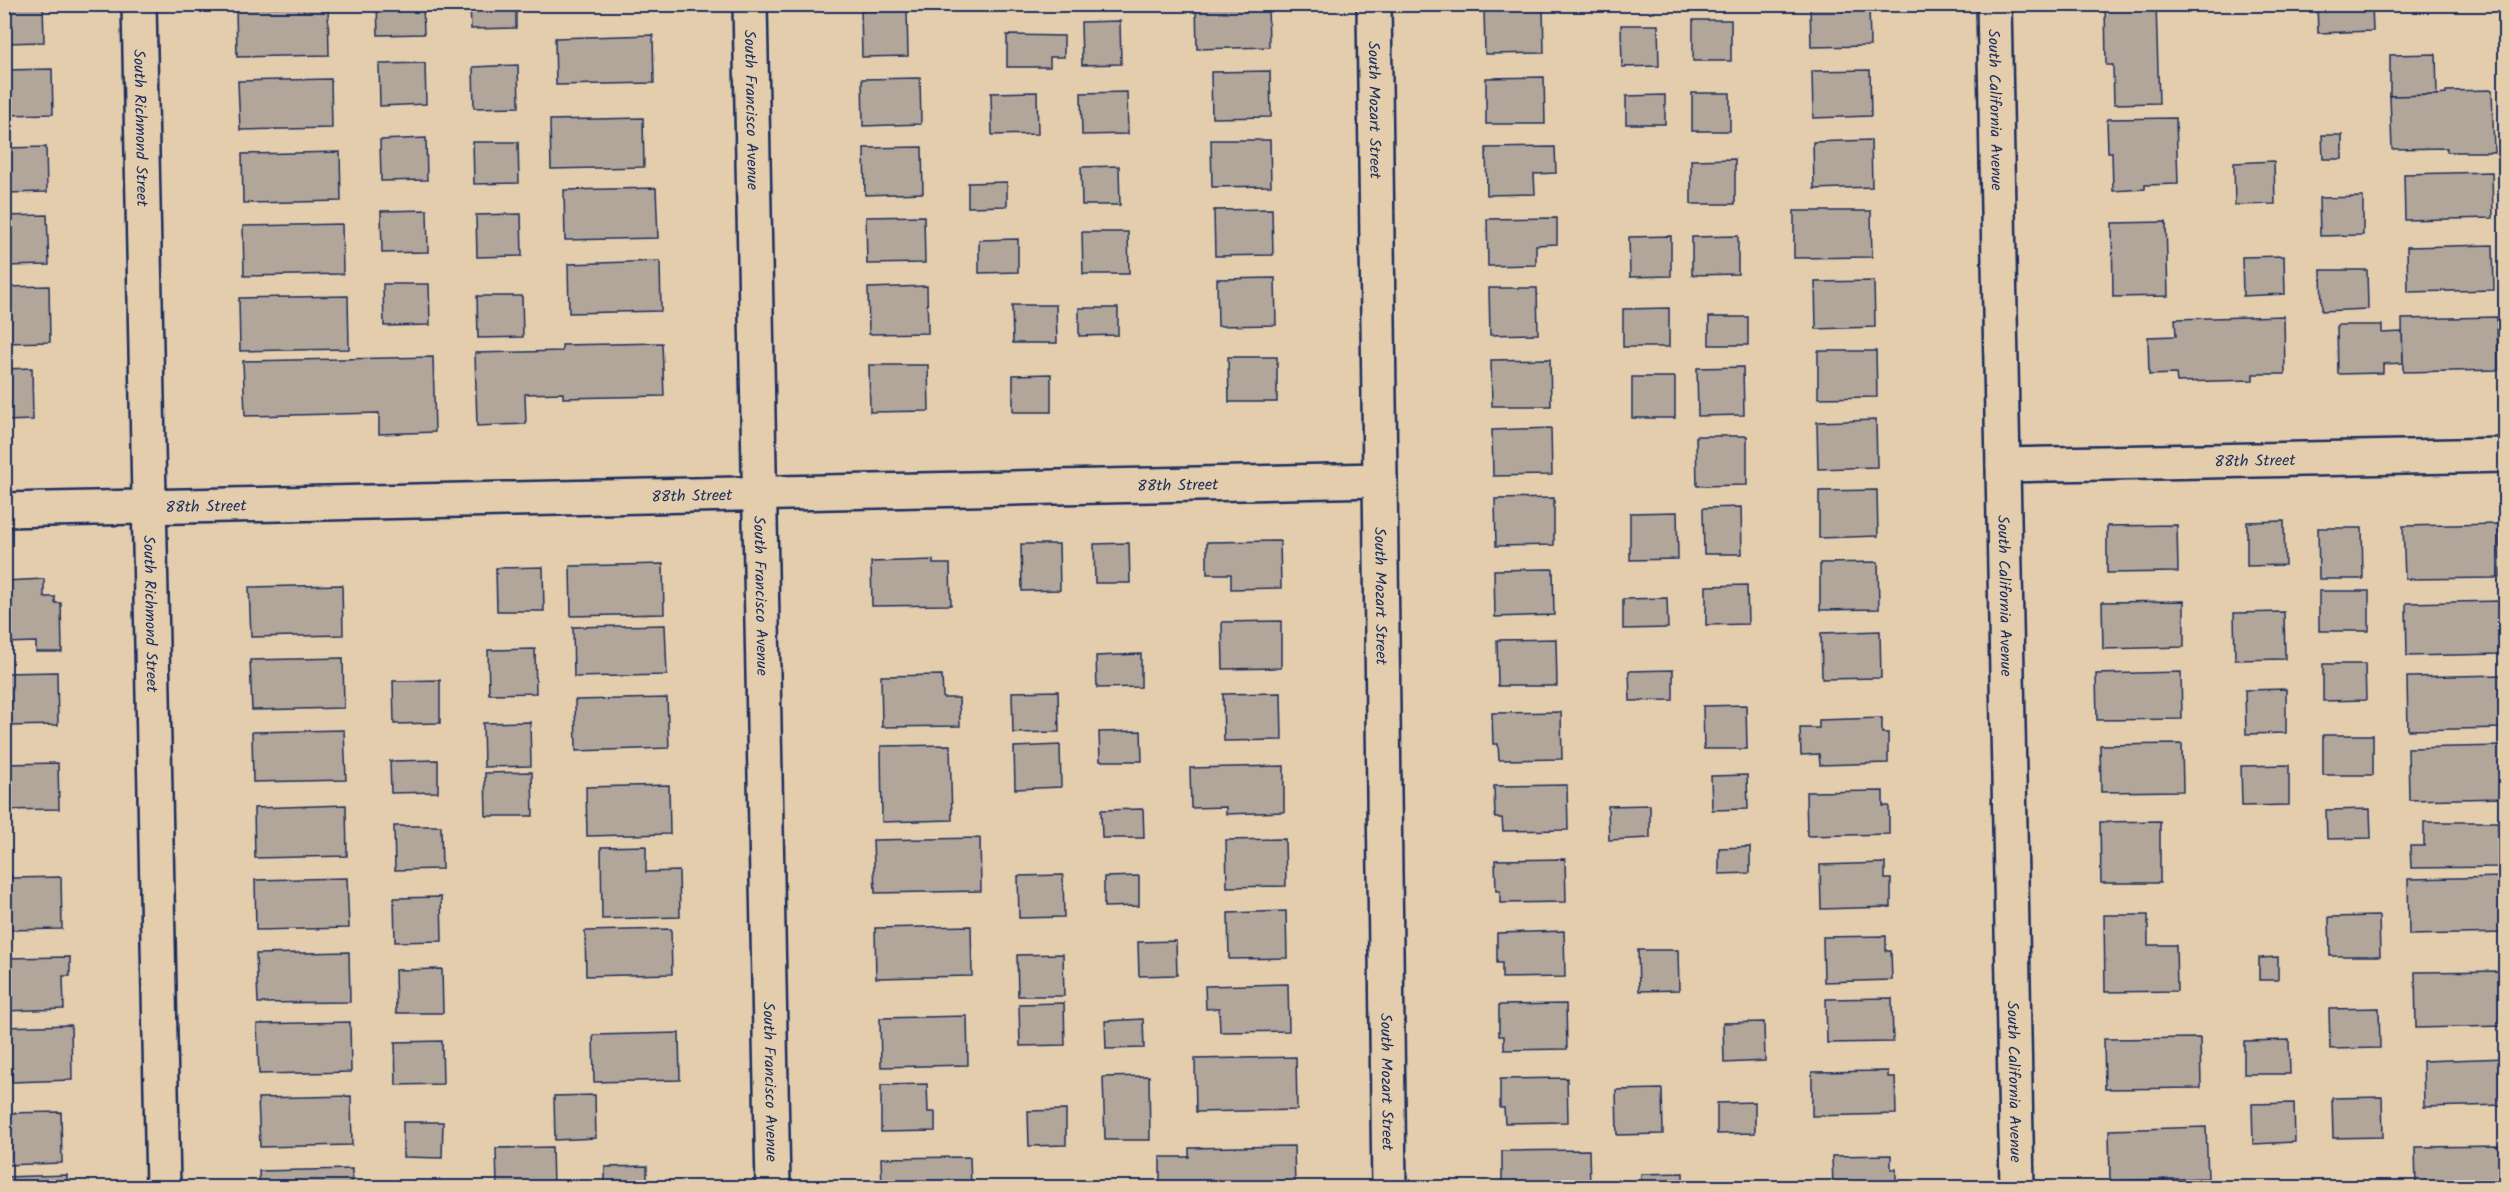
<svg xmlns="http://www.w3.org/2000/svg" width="2510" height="1192" font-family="Kalam,sans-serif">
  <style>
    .building { fill: #b2a599; stroke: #1b2f5e; stroke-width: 1.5 }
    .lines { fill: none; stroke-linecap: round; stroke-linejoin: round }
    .street-casing { stroke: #1b2f5e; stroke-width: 38 }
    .street { stroke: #e4cdad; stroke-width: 33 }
    .labels { text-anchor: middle; stroke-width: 4.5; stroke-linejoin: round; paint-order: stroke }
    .street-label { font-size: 16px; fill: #1b2f5e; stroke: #e4cdad }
  </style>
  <rect width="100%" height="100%" fill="#e4cdad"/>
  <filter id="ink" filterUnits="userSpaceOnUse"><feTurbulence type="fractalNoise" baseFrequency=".0167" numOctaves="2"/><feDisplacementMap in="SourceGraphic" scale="12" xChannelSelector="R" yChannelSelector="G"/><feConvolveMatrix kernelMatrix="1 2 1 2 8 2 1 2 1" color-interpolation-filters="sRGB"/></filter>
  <g filter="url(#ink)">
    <g class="building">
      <polygon points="4,4 43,4 44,42 4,43"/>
      <polygon points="377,4 423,4 424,34 378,35"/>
      <polygon points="470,4 516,4 516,28 471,29"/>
      <polygon points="1196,4 1268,4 1269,47 1197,49"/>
      <polygon points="1810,4 1869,4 1870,46 1811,47"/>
      <polygon points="2105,4 2156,4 2159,103 2114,104 2113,65 2106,65"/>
      <polygon points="2317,4 2372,4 2373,31 2318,33"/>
      <polygon points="328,5 329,55 237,57 236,8"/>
      <polygon points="1543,6 1544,53 1485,54 1484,8"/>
      <polygon points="907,10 908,56 862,57 861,11"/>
      <rect x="1693" y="20" width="38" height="41"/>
      <polygon points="1120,21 1121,64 1082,65 1081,22"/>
      <polygon points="1621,25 1658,25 1659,66 1622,67"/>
      <polygon points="653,35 654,83 556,85 555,38"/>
      <polygon points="1007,35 1064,36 1064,57 1050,57 1050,67 1007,67"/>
      <polygon points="2436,54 2437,95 2390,96 2390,55"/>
      <polygon points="425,63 426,104 380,106 379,64"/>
      <polygon points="518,65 519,107 474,108 473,67"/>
      <polygon points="52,69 53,114 4,115 4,70"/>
      <polygon points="1870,70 1871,116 1813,118 1812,71"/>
      <polygon points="1270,71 1271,117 1212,118 1211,72"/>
      <polygon points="1544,77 1545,124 1486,124 1486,78"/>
      <polygon points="920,78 921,124 863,126 862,79"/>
      <polygon points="331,79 332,128 240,130 238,81"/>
      <polygon points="2492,90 2494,152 2447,152 2447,148 2392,149 2390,96 2437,95 2446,94 2446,91"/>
      <polygon points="1037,92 1038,134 992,135 991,93"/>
      <polygon points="1127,92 1128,134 1082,135 1081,93"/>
      <rect x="1692" y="93" width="38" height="38"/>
      <polygon points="1665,95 1665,124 1626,124 1626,96"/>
      <polygon points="643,118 644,167 551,169 550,120"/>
      <polygon points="2176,118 2178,184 2145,185 2145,189 2113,191 2112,152 2108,152 2107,119"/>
      <polygon points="2322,135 2342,135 2342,159 2323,159"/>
      <polygon points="426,138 427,180 381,181 380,140"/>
      <polygon points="1211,140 1270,140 1271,186 1212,187"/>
      <polygon points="1871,140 1872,187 1814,189 1813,142"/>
      <polygon points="473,142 518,142 519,183 474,184"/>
      <polygon points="46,147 47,192 4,193 4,148"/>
      <polygon points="922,147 923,193 865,195 864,148"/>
      <polygon points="1555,147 1556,173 1534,174 1535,194 1487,195 1486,148"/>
      <polygon points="340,152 341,201 243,203 242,154"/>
      <polygon points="1735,159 1735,204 1691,204 1691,160"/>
      <polygon points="2274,161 2275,204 2235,205 2234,163"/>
      <polygon points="1119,166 1120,205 1082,205 1081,167"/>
      <polygon points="2492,172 2493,218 2405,220 2404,174"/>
      <polygon points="1007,182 1007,206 968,207 968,183"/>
      <polygon points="656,188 658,238 565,240 564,190"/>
      <polygon points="2363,197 2363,235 2320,236 2319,198"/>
      <polygon points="1272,209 1273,255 1215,256 1214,210"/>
      <polygon points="427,210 428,252 382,253 381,211"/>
      <polygon points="1794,211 1871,211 1872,257 1794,258"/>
      <polygon points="521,214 522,256 477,257 476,215"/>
      <polygon points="47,215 49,265 4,266 4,216"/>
      <polygon points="924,216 925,263 867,264 866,217"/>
      <polygon points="1557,218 1557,244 1536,245 1536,265 1488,266 1487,219"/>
      <polygon points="2166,222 2168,296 2113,297 2112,223"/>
      <polygon points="342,224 343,274 244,276 243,226"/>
      <polygon points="1082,232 1128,232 1129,274 1083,274"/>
      <polygon points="1671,236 1671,276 1630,277 1629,237"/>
      <polygon points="1738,236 1738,274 1692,275 1692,237"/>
      <polygon points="1018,239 1018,272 979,273 979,240"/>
      <polygon points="2493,245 2494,290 2408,292 2407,247"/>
      <polygon points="2284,256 2285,294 2243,296 2242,257"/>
      <polygon points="660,261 661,311 569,313 568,264"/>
      <polygon points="2321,270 2367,270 2368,309 2322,311"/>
      <polygon points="1275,278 1276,325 1218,326 1217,279"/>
      <polygon points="1874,281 1875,327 1816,329 1815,282"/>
      <polygon points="383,284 429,284 430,325 384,326"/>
      <polygon points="49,286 50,342 4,343 4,287"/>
      <polygon points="927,286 928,333 869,334 868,288"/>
      <polygon points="1489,288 1537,288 1538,334 1490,335"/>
      <polygon points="348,296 349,349 240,351 239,298"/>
      <polygon points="477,296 522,296 523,337 478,338"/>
      <polygon points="1012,305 1056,305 1057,343 1013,343"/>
      <polygon points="1079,308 1118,308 1118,335 1079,336"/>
      <polygon points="1669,308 1669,347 1623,347 1623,309"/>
      <polygon points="2284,316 2285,374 2253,374 2253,380 2177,382 2176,374 2149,375 2148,337 2176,336 2175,319"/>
      <rect x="1709" y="317" width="39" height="28"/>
      <polygon points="2497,317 2498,370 2403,372 2402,319"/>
      <polygon points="2337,325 2382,325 2382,333 2402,332 2403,363 2383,364 2383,373 2338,374"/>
      <polygon points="662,343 664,396 563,398 563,393 525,394 526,424 477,426 475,353 562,351 562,345"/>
      <polygon points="1818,351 1876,351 1877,397 1818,398"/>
      <polygon points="433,357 435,432 379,434 379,413 245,416 243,361"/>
      <polygon points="1228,357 1277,357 1277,402 1229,402"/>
      <polygon points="1550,359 1551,406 1492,406 1491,360"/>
      <polygon points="869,365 928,365 929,411 870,412"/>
      <polygon points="1743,367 1744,415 1698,416 1697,368"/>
      <polygon points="32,368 33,420 4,421 4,369"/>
      <polygon points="1051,374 1051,412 1013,412 1013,375"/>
      <rect x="1632" y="377" width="43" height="41"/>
      <polygon points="1876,420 1877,467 1818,469 1817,422"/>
      <polygon points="1551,428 1552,475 1493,476 1492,430"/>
      <polygon points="1696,436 1747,436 1747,485 1697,486"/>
      <polygon points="1877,490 1878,536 1819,538 1819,491"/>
      <polygon points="1554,498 1554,545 1496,546 1495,499"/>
      <polygon points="1741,507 1742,554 1704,554 1703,508"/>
      <polygon points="1677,512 1678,559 1630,560 1630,513"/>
      <polygon points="2284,521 2285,565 2247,566 2247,522"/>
      <polygon points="2499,524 2500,578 2405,579 2403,526"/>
      <polygon points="2177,525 2178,572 2107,573 2107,526"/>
      <polygon points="2318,528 2362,528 2363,579 2319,579"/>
      <polygon points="1280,541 1281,588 1231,589 1231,574 1207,574 1207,542"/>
      <polygon points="1129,543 1130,583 1095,583 1094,544"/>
      <polygon points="1021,544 1059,544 1060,590 1022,591"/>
      <polygon points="933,560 933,564 950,564 951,605 872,606 871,562"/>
      <polygon points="1878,562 1879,609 1820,610 1820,563"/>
      <polygon points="663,564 664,614 571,616 570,566"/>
      <polygon points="543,567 544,611 497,611 496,568"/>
      <polygon points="1553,569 1554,615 1495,617 1494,570"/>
      <polygon points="44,579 44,597 55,597 55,603 61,603 62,652 36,652 36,642 4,643 4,581"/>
      <polygon points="342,585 343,635 251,637 249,587"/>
      <polygon points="1747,585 1748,624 1706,625 1706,586"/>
      <rect x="2319" y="591" width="50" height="40"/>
      <polygon points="1667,598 1668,628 1623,629 1623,599"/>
      <polygon points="2184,601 2184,647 2103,649 2102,602"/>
      <polygon points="2501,601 2502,654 2407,656 2406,603"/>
      <polygon points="2284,612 2285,659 2235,660 2234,613"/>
      <polygon points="1281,621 1281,668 1223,669 1222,622"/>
      <polygon points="665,625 667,675 574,677 573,627"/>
      <polygon points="1880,631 1881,678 1822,679 1821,633"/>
      <polygon points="1556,639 1557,686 1498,686 1497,640"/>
      <polygon points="535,649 536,693 489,694 488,650"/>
      <polygon points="1141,654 1141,687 1097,688 1096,656"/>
      <polygon points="343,658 344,708 252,710 250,660"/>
      <polygon points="2323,664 2365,664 2366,700 2323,701"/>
      <polygon points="1673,670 1673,700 1630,701 1629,671"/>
      <polygon points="57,672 58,725 4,726 4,673"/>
      <polygon points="2181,672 2182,719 2097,720 2096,674"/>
      <polygon points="942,675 943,698 959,698 960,726 882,727 881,676"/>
      <polygon points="2503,675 2504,728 2408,730 2407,677"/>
      <polygon points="440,680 440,723 394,724 393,681"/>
      <polygon points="2286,689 2286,733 2246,734 2245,690"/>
      <polygon points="1058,691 1059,732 1013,733 1012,692"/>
      <polygon points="1281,693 1282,740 1224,741 1223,694"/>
      <polygon points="667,698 669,748 576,751 575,700"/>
      <polygon points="1746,705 1747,749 1704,749 1703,706"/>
      <polygon points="1561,712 1562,759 1499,760 1498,744 1493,744 1492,713"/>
      <polygon points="1882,718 1882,733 1888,733 1888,763 1820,765 1819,754 1801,755 1800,728 1819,728 1819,720"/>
      <polygon points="530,722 531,766 484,767 483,723"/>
      <polygon points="344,730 346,780 253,782 252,732"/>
      <polygon points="1141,731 1142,761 1100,761 1099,732"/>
      <rect x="2323" y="735" width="50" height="40"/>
      <polygon points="2182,744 2183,791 2101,792 2100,745"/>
      <polygon points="950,745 952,820 882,822 881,746"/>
      <polygon points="1060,745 1061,787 1015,789 1014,747"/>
      <polygon points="2503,746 2504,798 2409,800 2408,748"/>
      <polygon points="438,760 438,792 391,793 390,761"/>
      <polygon points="58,763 59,809 4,810 4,764"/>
      <polygon points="2289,765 2289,805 2242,806 2241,766"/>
      <polygon points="1284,766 1284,812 1226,814 1226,807 1191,808 1190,768"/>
      <polygon points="532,772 533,816 486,816 485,773"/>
      <polygon points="1747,775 1748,809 1712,810 1711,776"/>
      <polygon points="669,785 670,834 587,836 586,787"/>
      <polygon points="1567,785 1568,830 1503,831 1502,818 1495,818 1494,786"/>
      <polygon points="1883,791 1883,806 1889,806 1889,834 1807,836 1806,792"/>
      <polygon points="346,805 347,856 255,858 254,808"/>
      <polygon points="1650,805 1650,838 1609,840 1608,806"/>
      <polygon points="1143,809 1144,838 1102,838 1101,810"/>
      <polygon points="2370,809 2371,838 2327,839 2326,810"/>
      <polygon points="2160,821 2160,883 2101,883 2100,822"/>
      <polygon points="2424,822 2498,822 2498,830 2504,830 2504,867 2411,868 2410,846 2424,846"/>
      <polygon points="394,826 441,826 442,869 395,870"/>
      <polygon points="980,838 981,891 875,893 873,840"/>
      <polygon points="1285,839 1286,886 1227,887 1226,840"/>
      <polygon points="646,846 646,872 679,871 680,917 602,919 601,847"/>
      <polygon points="1750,847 1750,873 1719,874 1719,848"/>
      <polygon points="1565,859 1566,902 1500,903 1500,891 1496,891 1495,860"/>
      <polygon points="1885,863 1885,879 1891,879 1891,907 1821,909 1820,865"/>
      <polygon points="4,875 11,875 11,878 61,877 62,929 4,930"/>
      <polygon points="1063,875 1064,917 1019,918 1018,876"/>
      <polygon points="1139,876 1139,906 1104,907 1104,877"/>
      <polygon points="2506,877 2506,933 2409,935 2408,879"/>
      <polygon points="347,878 349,928 256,930 255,880"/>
      <polygon points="441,897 442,941 395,942 394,898"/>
      <polygon points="1286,911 1287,958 1229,959 1228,913"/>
      <polygon points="2104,915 2148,915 2148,945 2176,945 2177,991 2105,992"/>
      <polygon points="2379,916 2380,956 2330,956 2329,917"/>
      <polygon points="971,926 972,976 876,978 875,928"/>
      <polygon points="671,929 672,974 586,976 585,931"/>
      <polygon points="1564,931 1565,977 1502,978 1502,963 1497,963 1497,933"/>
      <polygon points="1886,936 1886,951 1891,951 1892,980 1824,982 1823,937"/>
      <polygon points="1176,941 1177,975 1139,976 1138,942"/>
      <polygon points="1638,950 1678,950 1679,990 1639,991"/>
      <polygon points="349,952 350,1002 258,1003 256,954"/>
      <polygon points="1063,954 1064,996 1018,996 1017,955"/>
      <polygon points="70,957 70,976 63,976 64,1009 4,1011 4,958"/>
      <polygon points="2278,957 2278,980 2259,980 2259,958"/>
      <polygon points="442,969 443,1013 396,1013 395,970"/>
      <polygon points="2506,971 2506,1026 2416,1028 2415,972"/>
      <polygon points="1288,984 1289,1031 1220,1032 1219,1008 1206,1009 1205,986"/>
      <polygon points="1892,998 1893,1042 1827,1043 1826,999"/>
      <polygon points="1064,1003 1065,1045 1020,1046 1019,1004"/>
      <polygon points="1566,1004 1567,1049 1504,1050 1504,1036 1499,1036 1499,1005"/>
      <polygon points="2379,1008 2380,1048 2330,1049 2329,1009"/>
      <polygon points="967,1016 968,1065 881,1067 880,1018"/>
      <polygon points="1143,1019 1144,1048 1106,1049 1105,1021"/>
      <polygon points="350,1022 351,1072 259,1074 257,1024"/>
      <polygon points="1764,1022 1765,1061 1724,1063 1723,1023"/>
      <polygon points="71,1025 72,1080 12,1082 12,1069 4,1069 4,1027"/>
      <polygon points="679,1033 680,1080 594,1082 593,1035"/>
      <polygon points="2200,1038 2201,1088 2105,1089 2104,1039"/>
      <polygon points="2289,1040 2290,1074 2244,1074 2244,1041"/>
      <polygon points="442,1041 443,1084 396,1085 395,1042"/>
      <polygon points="1296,1057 1297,1110 1196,1112 1195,1059"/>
      <polygon points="2506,1058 2506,1105 2424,1107 2423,1061"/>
      <polygon points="1888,1071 1888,1077 1895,1077 1896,1114 1812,1116 1812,1072"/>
      <polygon points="1149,1076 1150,1140 1105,1140 1103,1077"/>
      <polygon points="1567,1078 1568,1122 1505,1123 1504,1108 1500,1108 1500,1079"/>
      <polygon points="927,1084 928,1112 935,1112 935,1131 881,1132 881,1085"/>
      <polygon points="1662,1089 1663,1134 1617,1135 1616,1090"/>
      <polygon points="595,1095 596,1138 555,1140 554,1096"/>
      <polygon points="351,1096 352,1145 260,1147 258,1098"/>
      <polygon points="2382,1097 2383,1137 2333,1138 2332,1098"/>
      <polygon points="1755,1102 1755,1133 1717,1134 1717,1103"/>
      <polygon points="2294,1103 2295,1142 2253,1144 2252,1104"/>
      <polygon points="1066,1110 1066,1145 1029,1146 1028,1111"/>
      <polygon points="61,1112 62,1163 4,1165 4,1113"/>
      <polygon points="403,1122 443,1122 442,1158 403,1157"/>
      <polygon points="2206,1127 2208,1178 2110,1181 2109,1130"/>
      <polygon points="1294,1146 1295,1188 1160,1187 1160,1157 1189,1157 1189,1148"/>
      <polygon points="2506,1146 2506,1188 2416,1188 2415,1147"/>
      <polygon points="552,1147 553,1188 497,1188 496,1148"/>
      <polygon points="1589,1150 1590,1188 1502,1188 1502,1151"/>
      <polygon points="1891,1155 1891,1169 1896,1169 1896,1188 1833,1188 1832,1156"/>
      <polygon points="970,1157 971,1188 882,1188 881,1158"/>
      <polygon points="647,1166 647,1188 605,1188 605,1167"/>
      <polygon points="352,1169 352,1188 260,1188 259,1171"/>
      <polygon points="1683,1173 1683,1188 1641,1188 1641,1174"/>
      <polygon points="67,1175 67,1188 4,1188 4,1177"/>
      <polygon points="1156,1184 1157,1188 1111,1188 1111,1185"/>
    </g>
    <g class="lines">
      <defs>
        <g id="street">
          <path id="s1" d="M139 4 163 1188"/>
          <path id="s2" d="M750 4 773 1188"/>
          <path id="s3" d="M1374 4 1389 1188"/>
          <path id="s4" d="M1994 4 2017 1188"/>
          <path id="s5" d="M2003 465 2506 455"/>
          <path id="s6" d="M4 510 1380 480"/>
        </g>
      </defs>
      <use href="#street" class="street-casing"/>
      <use href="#street" class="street"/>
    </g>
  </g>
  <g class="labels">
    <g class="street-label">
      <text dy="6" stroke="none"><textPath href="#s2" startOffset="106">South Francisco Avenue</textPath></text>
      <text dy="6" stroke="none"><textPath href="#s3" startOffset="106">South Mozart Street</textPath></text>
      <text dy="6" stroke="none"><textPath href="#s4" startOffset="106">South California Avenue</textPath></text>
      <text dy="6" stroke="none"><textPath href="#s1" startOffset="124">South Richmond Street</textPath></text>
      <text dy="6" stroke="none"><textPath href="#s5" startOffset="252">88th Street</textPath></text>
      <text dy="6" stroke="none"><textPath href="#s6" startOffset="1174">88th Street</textPath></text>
      <text dy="6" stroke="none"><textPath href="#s6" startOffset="688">88th Street</textPath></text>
      <text dy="6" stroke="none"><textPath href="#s6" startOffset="202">88th Street</textPath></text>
      <text dy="6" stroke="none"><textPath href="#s2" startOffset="592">South Francisco Avenue</textPath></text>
      <text dy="6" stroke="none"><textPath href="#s3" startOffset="592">South Mozart Street</textPath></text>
      <text dy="6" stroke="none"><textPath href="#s4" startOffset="592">South California Avenue</textPath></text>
      <text dy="6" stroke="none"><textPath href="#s1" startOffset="610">South Richmond Street</textPath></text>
      <text dy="6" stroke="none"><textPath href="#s2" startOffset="1078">South Francisco Avenue</textPath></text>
      <text dy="6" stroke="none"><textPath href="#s3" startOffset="1078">South Mozart Street</textPath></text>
      <text dy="6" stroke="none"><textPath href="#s4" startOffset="1078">South California Avenue</textPath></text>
    </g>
  </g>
  <rect width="2510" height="1192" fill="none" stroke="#e4cdad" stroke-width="24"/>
  <rect x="12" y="12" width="2486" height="1168" fill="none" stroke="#1b2f5e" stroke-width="2" filter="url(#ink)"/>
</svg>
